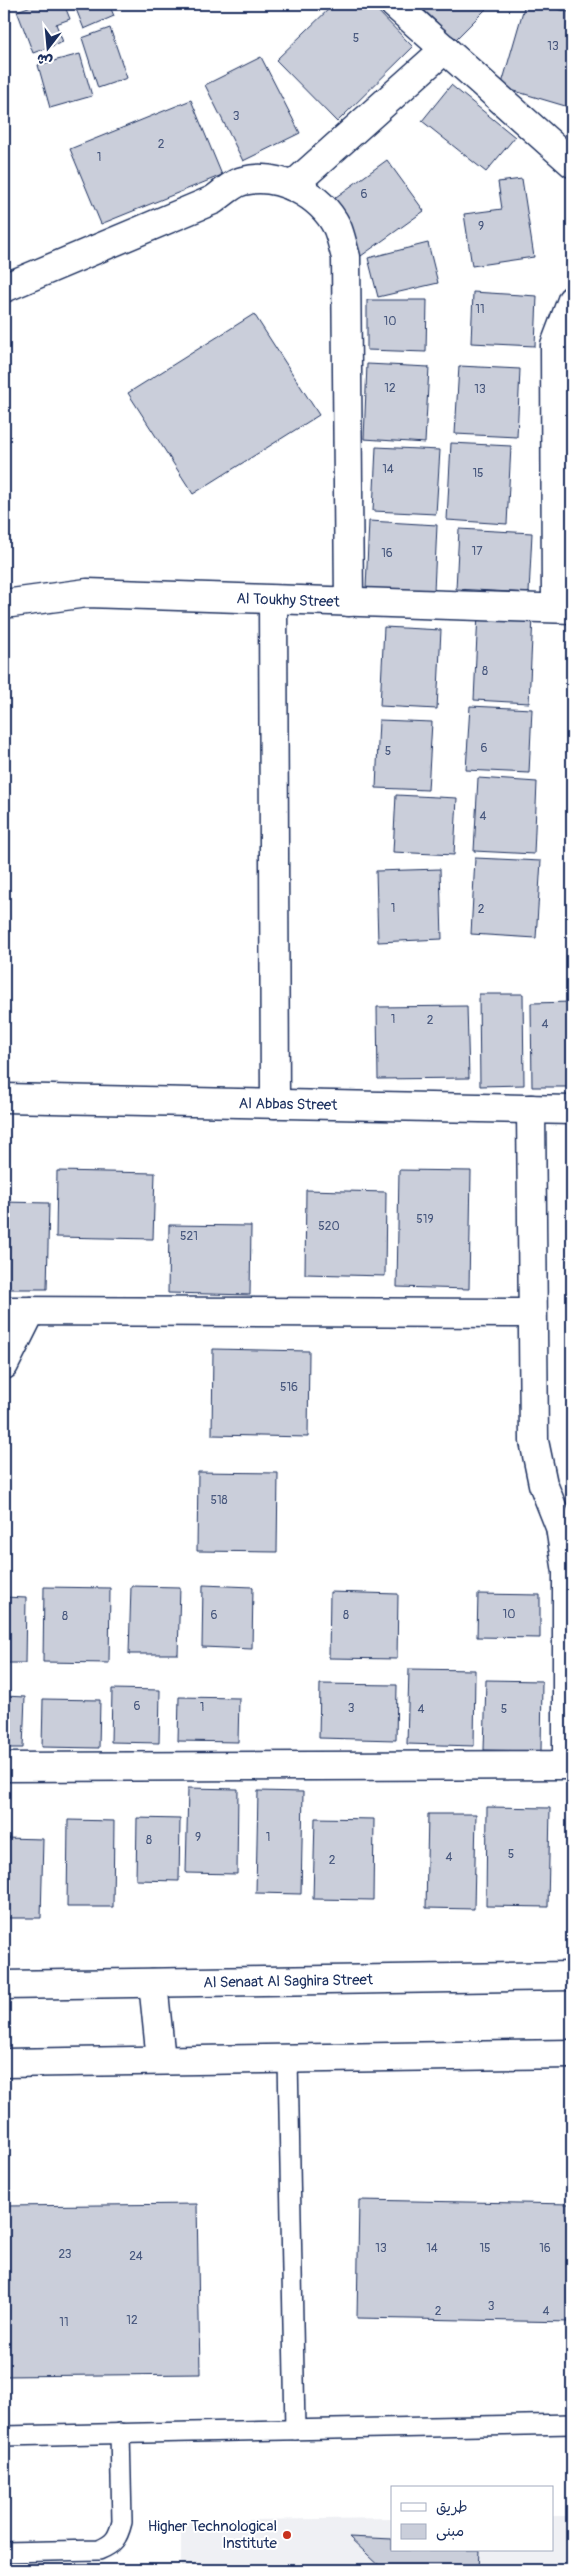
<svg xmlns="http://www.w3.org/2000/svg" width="576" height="2574" font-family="Pangolin,'Playpen Sans Arabic',sans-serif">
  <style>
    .built { fill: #eff0f4 }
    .building { fill: #caceda; stroke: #1b2f5e }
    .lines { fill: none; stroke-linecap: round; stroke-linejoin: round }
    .lane-casing { stroke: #1b2f5e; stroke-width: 22 }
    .street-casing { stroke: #1b2f5e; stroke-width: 31 }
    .secondary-casing { stroke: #1b2f5e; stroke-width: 31 }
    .lane { stroke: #fff; stroke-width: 19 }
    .street { stroke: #fff; stroke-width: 28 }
    .secondary { stroke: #fff; stroke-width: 28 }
    .poi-dot { fill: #c8321e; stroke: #fff; stroke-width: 2 }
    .labels { text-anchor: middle; stroke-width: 4; stroke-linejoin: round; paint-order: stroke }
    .number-label { font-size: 12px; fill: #47577d }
    .street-label { font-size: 15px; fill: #1b2f5e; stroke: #fff }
    .poi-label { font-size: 15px; fill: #1b2f5e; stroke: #fff; text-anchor: end }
  </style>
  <rect width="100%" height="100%" fill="#fff"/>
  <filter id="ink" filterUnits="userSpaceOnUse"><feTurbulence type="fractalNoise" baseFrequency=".02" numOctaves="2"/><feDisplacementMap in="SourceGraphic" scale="10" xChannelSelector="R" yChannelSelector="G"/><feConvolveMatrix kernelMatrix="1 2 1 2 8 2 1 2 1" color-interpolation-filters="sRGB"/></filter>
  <g filter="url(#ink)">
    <polygon class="built" points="552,2516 572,2516 572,2570 181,2570 181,2521 392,2518 392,2550 552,2550"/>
    <g class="building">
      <polygon points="37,4 64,4 70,19 56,24 63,42 33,53 17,11"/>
      <polygon points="74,4 109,4 114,16 84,29"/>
      <polygon points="334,4 371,4 413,47 337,122 276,60"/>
      <polygon points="418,4 491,4 455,40"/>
      <polygon points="525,4 540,4 572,13 572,108 501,87"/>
      <polygon points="110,28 127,78 98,88 82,38"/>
      <polygon points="80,54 92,96 50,108 38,65"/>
      <polygon points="261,57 300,133 243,161 205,85"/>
      <polygon points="451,85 515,137 486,172 422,121"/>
      <polygon points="191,100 222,175 101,224 70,149"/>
      <polygon points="387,160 424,211 361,256 325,205"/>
      <polygon points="522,179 534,257 472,266 464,214 502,209 498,182"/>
      <polygon points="428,243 438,283 378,297 368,258"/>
      <polygon points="473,292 537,296 535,346 471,343"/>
      <polygon points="367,300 427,300 426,352 367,350"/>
      <polygon points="254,314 319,415 193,494 128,393"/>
      <polygon points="367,364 429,367 425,443 364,439"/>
      <polygon points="459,366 520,369 517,437 455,434"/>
      <polygon points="572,380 572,421 566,420"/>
      <polygon points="451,443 511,446 507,524 447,520"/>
      <polygon points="376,447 440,450 436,514 373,511"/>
      <polygon points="572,476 572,530 567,531 560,477"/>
      <polygon points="369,521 437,525 434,591 366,588"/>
      <polygon points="459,529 532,533 529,593 456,589"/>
      <polygon points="478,613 533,616 529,703 474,700"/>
      <polygon points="384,627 441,630 437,709 380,706"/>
      <polygon points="572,669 572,728 569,728"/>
      <polygon points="470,706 532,709 529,773 466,770"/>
      <polygon points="379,720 432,722 428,790 376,788"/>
      <polygon points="478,778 537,782 534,854 474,851"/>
      <polygon points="396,795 457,798 454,855 393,852"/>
      <polygon points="475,858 541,861 536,938 471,934"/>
      <polygon points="440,869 442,939 378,942 376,871"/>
      <polygon points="479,994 523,994 524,1085 480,1086"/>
      <polygon points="572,1002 572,1087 532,1087 531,1003"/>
      <polygon points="467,1006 469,1078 378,1079 377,1007"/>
      <polygon points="399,1170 471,1171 469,1289 397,1287"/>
      <polygon points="57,1171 155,1173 153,1239 56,1237"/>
      <polygon points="306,1190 386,1192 385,1276 305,1274"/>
      <polygon points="4,1202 49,1203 47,1289 4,1289"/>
      <polygon points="169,1225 251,1226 250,1295 168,1293"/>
      <polygon points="213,1349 309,1351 308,1437 212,1435"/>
      <polygon points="198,1472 278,1473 277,1552 197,1551"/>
      <polygon points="203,1585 253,1587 252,1649 202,1647"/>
      <polygon points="131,1586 180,1587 178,1654 129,1654"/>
      <polygon points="44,1587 110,1588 109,1663 43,1662"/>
      <polygon points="330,1592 398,1594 397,1659 329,1658"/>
      <polygon points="478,1594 540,1595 540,1638 477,1637"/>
      <polygon points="4,1597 26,1598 25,1663 4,1663"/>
      <polygon points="409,1669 475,1670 474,1746 407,1744"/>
      <polygon points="486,1680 542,1681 541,1751 484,1750"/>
      <polygon points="320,1684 397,1685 396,1740 319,1738"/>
      <polygon points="112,1689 160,1690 159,1743 111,1742"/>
      <polygon points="4,1696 25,1697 23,1748 4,1748"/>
      <polygon points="179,1697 239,1698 238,1742 178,1741"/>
      <polygon points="43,1699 100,1700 99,1748 42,1747"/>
      <polygon points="188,1788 238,1789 237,1874 186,1873"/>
      <polygon points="258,1791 303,1792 301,1894 256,1893"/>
      <polygon points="487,1807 550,1808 548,1907 486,1906"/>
      <polygon points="428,1814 476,1814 474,1909 426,1908"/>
      <polygon points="137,1818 180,1819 179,1881 136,1880"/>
      <polygon points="315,1818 374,1819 373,1900 313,1899"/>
      <polygon points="68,1820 114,1821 113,1907 67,1907"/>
      <polygon points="4,1838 43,1839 41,1918 4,1918"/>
      <polygon points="359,2200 572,2204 572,2322 357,2318"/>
      <polygon points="197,2204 200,2374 4,2376 4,2206"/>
      <polygon points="349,2537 392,2539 392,2550 479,2550 478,2570 405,2570 405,2566 401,2570 384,2570"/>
    </g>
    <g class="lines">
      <defs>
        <g id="lane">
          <polyline points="288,2059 295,2430"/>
          <polyline points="4,2436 572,2424"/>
          <path d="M4 2552 99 2550C114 2544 118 2538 122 2522L120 2433"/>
        </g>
        <g id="street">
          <polyline points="394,4 572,163"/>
          <polyline points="292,186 445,49"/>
          <path d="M4 288 213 200C222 194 233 183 243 181 278 172 321 195 337 227 341 236 343 248 346 257L349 602"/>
          <polyline points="273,600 275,1104"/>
          <polyline points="4,604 87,593 572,609"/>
          <polyline points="556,608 555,345 572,300"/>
          <polyline points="4,1098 572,1110"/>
          <polyline points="4,1311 531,1313"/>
          <polyline points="4,1365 31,1311"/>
          <polyline points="4,1767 567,1765 567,1572 560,1527 543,1484 534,1441 531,1109"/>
        </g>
        <g id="secondary">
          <polyline points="153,1983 161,2060"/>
          <polyline points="4,1985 572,1976"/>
          <polyline points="4,2063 572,2054"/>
        </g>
      </defs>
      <use href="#lane" class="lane-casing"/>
      <use href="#street" class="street-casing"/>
      <use href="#secondary" class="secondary-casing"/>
      <use href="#lane" class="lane"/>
      <use href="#street" class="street"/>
      <use href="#secondary" class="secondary"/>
    </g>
  </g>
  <circle class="poi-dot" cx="287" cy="2535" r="5"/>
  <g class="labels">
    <g class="number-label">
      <text x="356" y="42">5</text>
      <text x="553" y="50">13</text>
      <text x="236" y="120">3</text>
      <text x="161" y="148">2</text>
      <text x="99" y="161">1</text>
      <text x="364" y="198">6</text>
      <text x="481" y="230">9</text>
      <text x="480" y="313">11</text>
      <text x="390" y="325">10</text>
      <text x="390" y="392">12</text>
      <text x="480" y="393">13</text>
      <text x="388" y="473">14</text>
      <text x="478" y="477">15</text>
      <text x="477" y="555">17</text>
      <text x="387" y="557">16</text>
      <text x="485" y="675">8</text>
      <text x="484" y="752">6</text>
      <text x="388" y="755">5</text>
      <text x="483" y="820">4</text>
      <text x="393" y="912">1</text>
      <text x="481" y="913">2</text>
      <text x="393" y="1023">1</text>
      <text x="430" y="1024">2</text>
      <text x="545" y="1028">4</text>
      <text x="425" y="1223">519</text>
      <text x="329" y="1230">520</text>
      <text x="189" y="1240">521</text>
      <text x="289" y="1391">516</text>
      <text x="219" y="1504">518</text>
      <text x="509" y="1618">10</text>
      <text x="214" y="1619">6</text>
      <text x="346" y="1619">8</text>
      <text x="65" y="1620">8</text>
      <text x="137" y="1710">6</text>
      <text x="202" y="1711">1</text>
      <text x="351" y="1712">3</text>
      <text x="421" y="1713">4</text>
      <text x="504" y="1713">5</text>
      <text x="198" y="1841">9</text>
      <text x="268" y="1841">1</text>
      <text x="149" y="1844">8</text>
      <text x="511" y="1858">5</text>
      <text x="449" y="1861">4</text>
      <text x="332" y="1864">2</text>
      <text x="381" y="2252">13</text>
      <text x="432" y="2252">14</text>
      <text x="485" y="2252">15</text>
      <text x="545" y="2252">16</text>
      <text x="65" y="2258">23</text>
      <text x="136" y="2260">24</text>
      <text x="491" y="2310">3</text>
      <text x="438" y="2315">2</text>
      <text x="546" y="2315">4</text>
      <text x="132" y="2324">12</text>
      <text x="64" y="2326">11</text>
    </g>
    <g class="street-label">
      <text transform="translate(288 600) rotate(2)" y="5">Al Toukhy Street</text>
      <text transform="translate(288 1104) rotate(1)" y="5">Al Abbas Street</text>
      <text transform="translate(288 1981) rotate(-1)" y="5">Al Senaat Al Saghira Street</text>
    </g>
    <g class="poi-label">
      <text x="277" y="2531">Higher Technological<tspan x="277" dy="17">Institute</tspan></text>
    </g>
  </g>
  <rect width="576" height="2574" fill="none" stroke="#fff" stroke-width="20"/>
  <rect x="10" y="10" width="556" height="2554" fill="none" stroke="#1b2f5e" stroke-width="2" filter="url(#ink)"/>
  <rect x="391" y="2486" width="162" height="65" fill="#ffffff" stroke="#a4acbf"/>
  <rect x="401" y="2503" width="25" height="8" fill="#ffffff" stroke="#a4acbf"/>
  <text x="436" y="2512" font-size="15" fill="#1b2f5e">طريق</text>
  <rect x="401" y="2524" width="25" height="15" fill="#caceda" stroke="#a4acbf"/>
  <text x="436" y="2536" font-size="15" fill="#1b2f5e">مبنى</text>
  <g transform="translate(48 48) rotate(196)" stroke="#ffffff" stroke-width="4" paint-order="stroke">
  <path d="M0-4L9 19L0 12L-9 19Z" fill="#1b2f5e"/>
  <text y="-8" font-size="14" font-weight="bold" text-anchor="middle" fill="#1b2f5e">ش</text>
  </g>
</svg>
